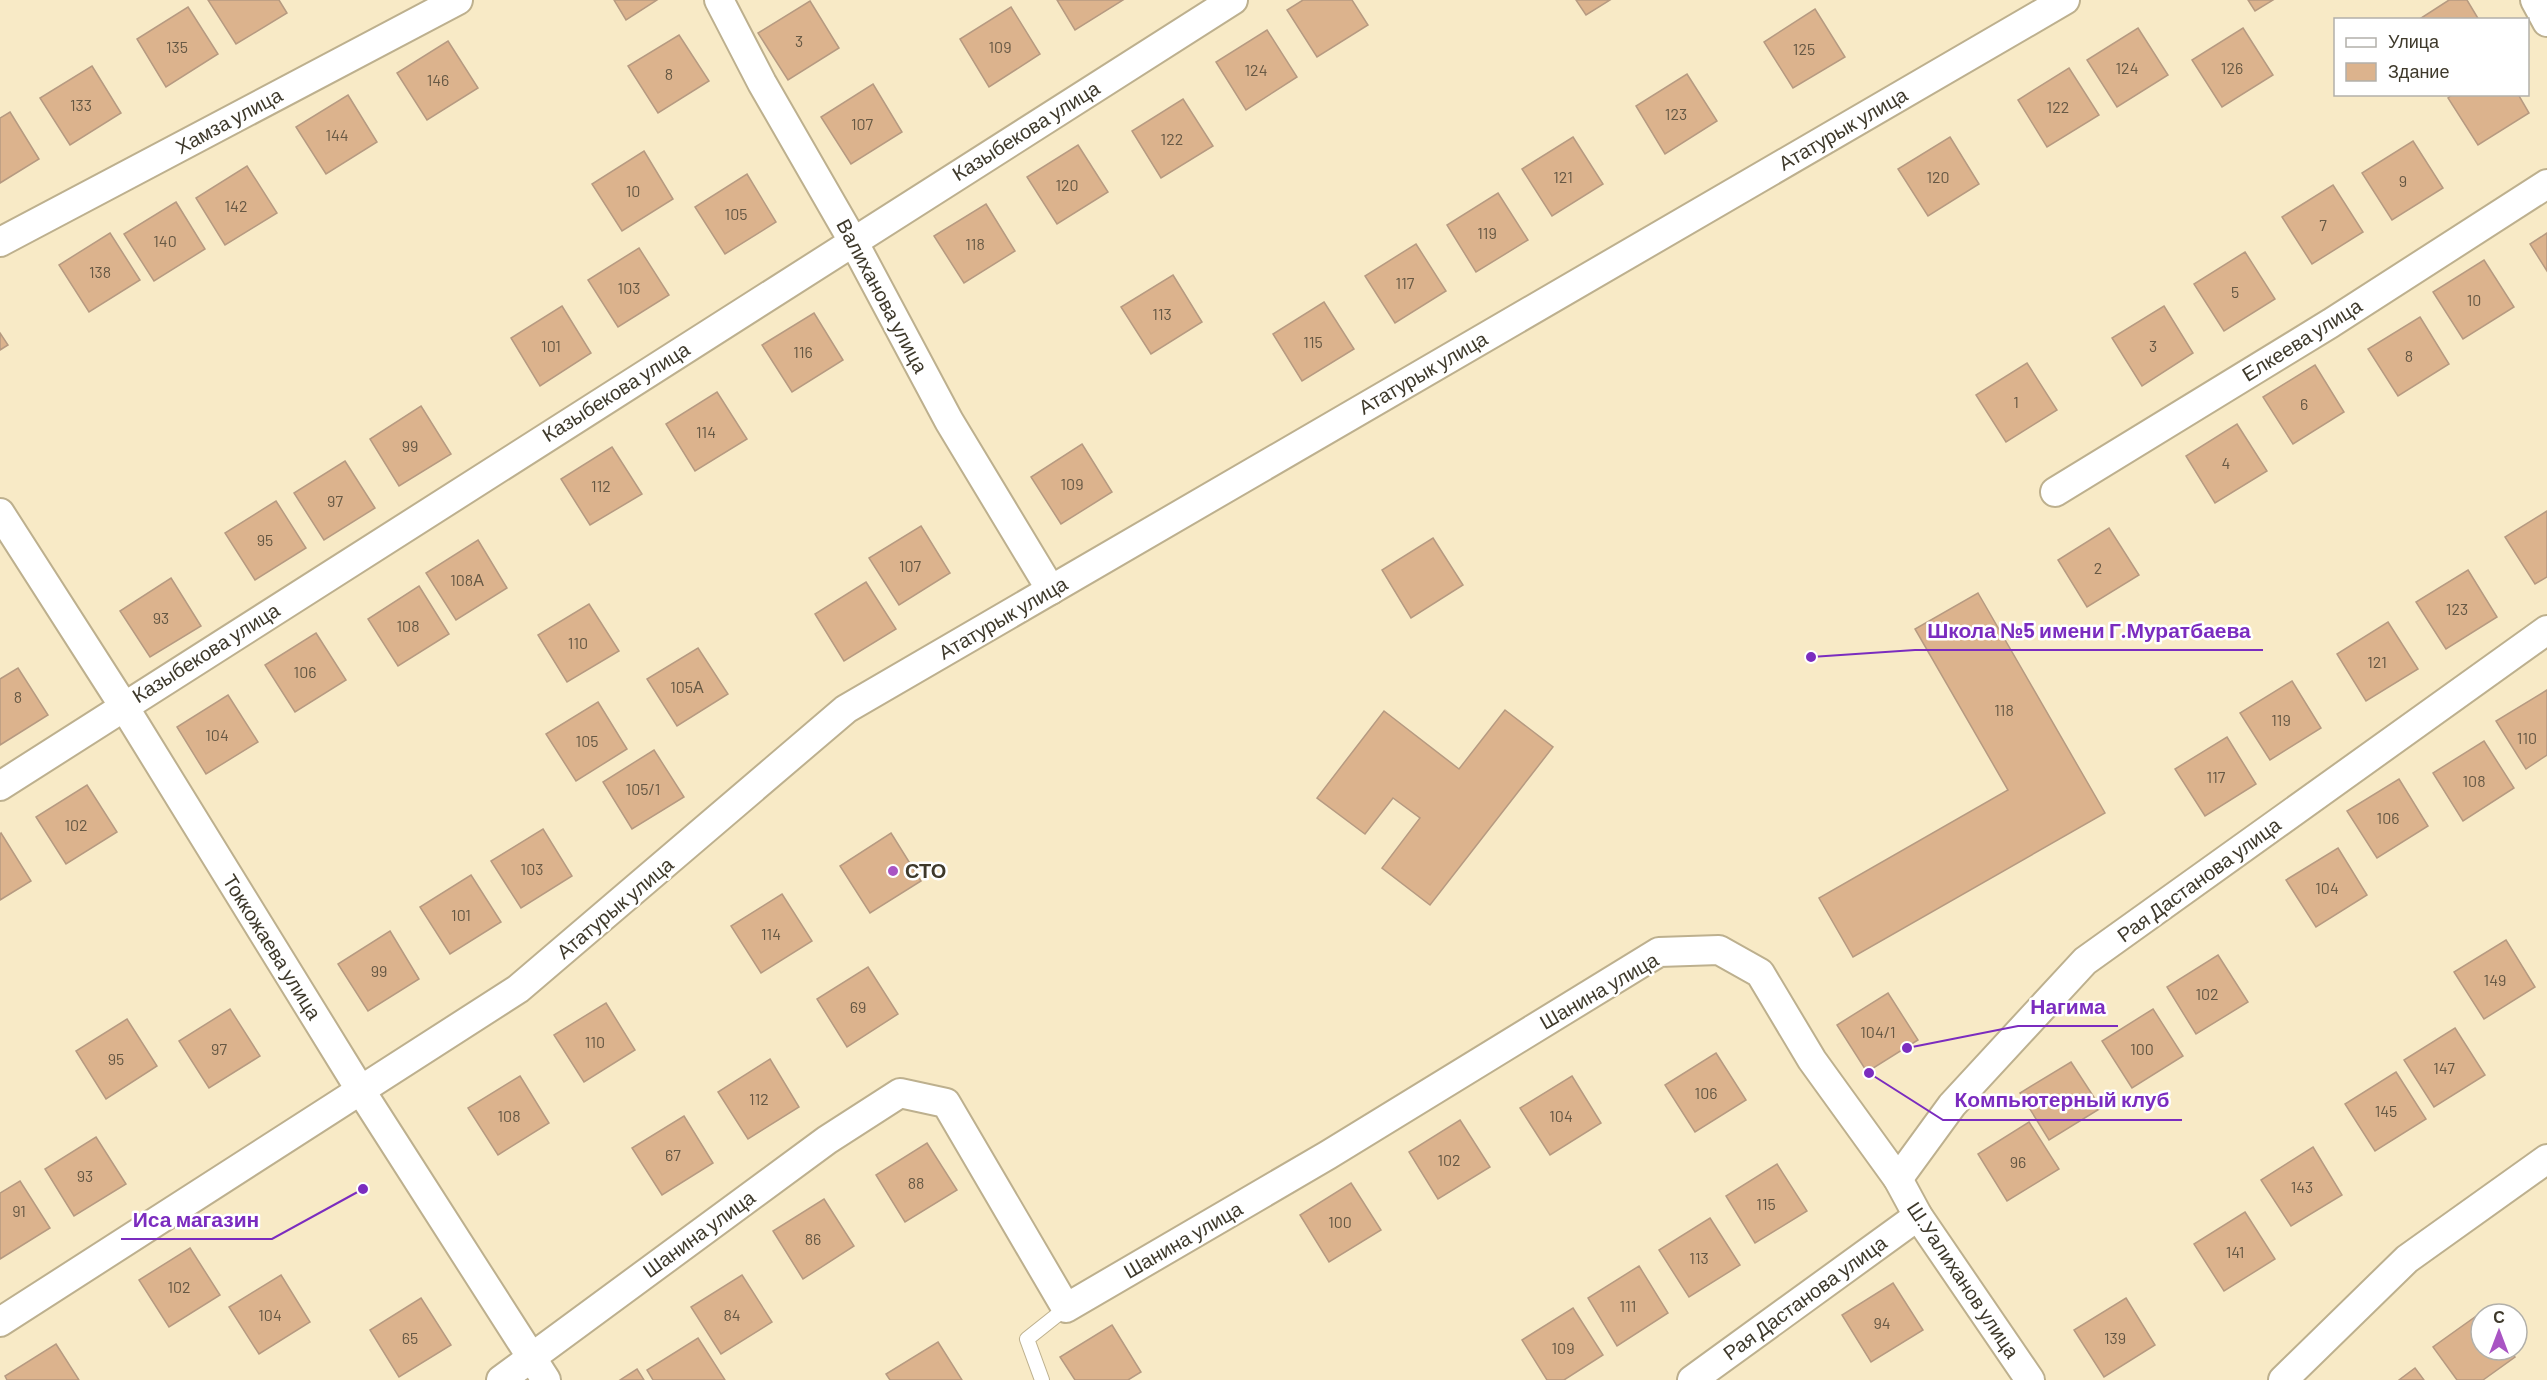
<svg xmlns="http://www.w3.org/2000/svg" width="2547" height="1380" font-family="Barlow,sans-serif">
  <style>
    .building { fill: #dcb38d; stroke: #b69a81; stroke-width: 1.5 }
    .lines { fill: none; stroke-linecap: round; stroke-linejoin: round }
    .lane-casing { stroke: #bdb08e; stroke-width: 16 }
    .street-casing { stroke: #bdb08e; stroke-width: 32 }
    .lane { stroke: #fff; stroke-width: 14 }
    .street { stroke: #fff; stroke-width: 28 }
    .poi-dot { fill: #a954c3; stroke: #fff; stroke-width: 2 }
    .labels { text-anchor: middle; stroke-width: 5; stroke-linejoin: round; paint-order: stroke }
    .number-label { font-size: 16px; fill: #665844 }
    .street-label { font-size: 20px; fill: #3e392b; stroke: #fff }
    .poi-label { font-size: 20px; font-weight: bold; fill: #3e392b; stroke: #fff; text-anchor: start }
    .leader { fill: none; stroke: #7b2cbf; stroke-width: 2 }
    .callout-dot { fill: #7b2cbf; stroke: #fff; stroke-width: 2 }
    .callout-label { font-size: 21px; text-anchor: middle; font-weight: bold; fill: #7b2cbf; stroke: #fff; stroke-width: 5; stroke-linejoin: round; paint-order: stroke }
  </style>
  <rect width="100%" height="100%" fill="#f8eac6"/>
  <g class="building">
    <polygon points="208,0 279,0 287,13 236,44"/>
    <polygon points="614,0 657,0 626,20"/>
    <polygon points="1057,0 1123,0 1075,30"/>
    <polygon points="1303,0 1352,0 1368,25 1317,57 1287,10"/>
    <polygon points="1576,0 1610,0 1586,15"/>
    <polygon points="2248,0 2273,0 2255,11"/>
    <polygon points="2449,0 2467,0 2479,20 2418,20"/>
    <polygon points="810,1 839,48 788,80 758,33"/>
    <polygon points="188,7 218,54 166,87 137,39"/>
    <polygon points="1011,7 1040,54 989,87 960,39"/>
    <polygon points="1815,9 1845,57 1793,88 1764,42"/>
    <polygon points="2138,28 2168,75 2117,107 2087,60"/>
    <polygon points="2243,28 2273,75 2222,107 2192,60"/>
    <polygon points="1267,30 1297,77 1246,110 1216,62"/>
    <polygon points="679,35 709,81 658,113 628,66"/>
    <polygon points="448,41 478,88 427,120 397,73"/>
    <polygon points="92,66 121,113 70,145 40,98"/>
    <polygon points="2069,68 2099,115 2047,147 2018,100"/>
    <polygon points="1687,74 1717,121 1665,154 1636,106"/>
    <polygon points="873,84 902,132 851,164 821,117"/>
    <polygon points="2453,94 2518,94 2529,113 2478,145 2448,98"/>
    <polygon points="348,95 377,142 326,174 296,127"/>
    <polygon points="1183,99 1213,146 1161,178 1132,131"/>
    <polygon points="10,112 39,159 0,183 0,118"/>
    <polygon points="1573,137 1603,184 1552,216 1522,169"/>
    <polygon points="1950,137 1979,184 1928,216 1898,169"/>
    <polygon points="2413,141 2443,188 2392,220 2362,173"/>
    <polygon points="1078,145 1108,192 1057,224 1027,177"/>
    <polygon points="644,151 673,199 622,231 592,184"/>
    <polygon points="247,166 277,213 225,245 196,198"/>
    <polygon points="747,174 776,222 725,254 695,207"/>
    <polygon points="2333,185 2363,232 2312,264 2282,217"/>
    <polygon points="1498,193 1528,240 1476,272 1447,225"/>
    <polygon points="176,202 205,249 154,281 124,234"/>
    <polygon points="986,204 1015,251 964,283 934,236"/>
    <polygon points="110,233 140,280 89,312 59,265"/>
    <polygon points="2547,233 2547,271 2530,244"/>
    <polygon points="1416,244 1446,291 1395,323 1365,276"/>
    <polygon points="639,248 669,295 618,327 588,280"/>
    <polygon points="2245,252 2275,299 2224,331 2194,284"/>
    <polygon points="2484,260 2514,307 2463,339 2433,292"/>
    <polygon points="1173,275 1202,322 1151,354 1121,307"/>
    <polygon points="1324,302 1354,349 1302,381 1273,334"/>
    <polygon points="562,306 591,353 540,386 511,338"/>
    <polygon points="2164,306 2193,353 2142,386 2112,338"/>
    <polygon points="814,313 843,360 792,392 762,345"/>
    <polygon points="2420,317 2449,364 2398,396 2368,349"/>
    <polygon points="0,333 8,345 0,350"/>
    <polygon points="2027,363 2057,410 2006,442 1976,395"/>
    <polygon points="2315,365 2344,412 2293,444 2263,397"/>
    <polygon points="717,392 747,439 695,471 666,424"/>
    <polygon points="421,406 451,454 399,486 370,439"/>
    <polygon points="2237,424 2267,471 2215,503 2186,456"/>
    <polygon points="1082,444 1112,492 1061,524 1031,477"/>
    <polygon points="612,447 642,494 590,525 561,479"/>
    <polygon points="345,461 375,508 324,540 294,493"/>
    <polygon points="276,501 306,548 255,580 225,533"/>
    <polygon points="2547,511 2547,577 2535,584 2505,537"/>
    <polygon points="921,526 950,573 899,605 869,558"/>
    <polygon points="2109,528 2139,575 2087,607 2058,560"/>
    <polygon points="1433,538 1463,585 1411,618 1382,570"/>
    <polygon points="478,540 507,588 456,620 426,573"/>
    <polygon points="2468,570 2497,617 2446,649 2416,602"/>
    <polygon points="171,578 201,626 150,657 120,611"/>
    <polygon points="866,582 896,629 844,661 815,614"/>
    <polygon points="419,586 449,634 398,666 368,619"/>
    <polygon points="1978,593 2105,813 1853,957 1819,898 2008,790 1915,629"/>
    <polygon points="589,604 619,651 567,682 538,635"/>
    <polygon points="2388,622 2418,669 2366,701 2337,654"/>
    <polygon points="316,633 346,680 295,712 265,665"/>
    <polygon points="698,648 728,694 677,726 647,679"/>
    <polygon points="18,668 48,715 0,745 0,679"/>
    <polygon points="2292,681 2321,728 2270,760 2240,713"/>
    <polygon points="2547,690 2547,755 2526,769 2496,721"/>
    <polygon points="228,695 258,742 206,774 177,727"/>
    <polygon points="598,702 627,749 576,781 546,734"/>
    <polygon points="1505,710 1553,747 1430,905 1382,868 1420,818 1393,798 1365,834 1317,798 1384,711 1459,769"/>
    <polygon points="2227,737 2256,784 2205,816 2175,769"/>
    <polygon points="2484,741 2514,788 2463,821 2433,773"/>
    <polygon points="654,750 684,797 632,829 603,782"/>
    <polygon points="2399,779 2428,826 2377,858 2347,811"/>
    <polygon points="87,785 117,832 66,864 36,817"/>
    <polygon points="543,829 572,876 521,908 491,861"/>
    <polygon points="1,833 31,881 0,900 0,834"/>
    <polygon points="891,833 921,881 870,913 840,866"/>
    <polygon points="2338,848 2367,895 2316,927 2286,880"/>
    <polygon points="471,875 501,922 450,954 420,907"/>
    <polygon points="782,894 812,941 761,973 731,926"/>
    <polygon points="390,931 419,979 368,1011 338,964"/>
    <polygon points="2506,940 2535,987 2484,1019 2454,972"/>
    <polygon points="2218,955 2248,1002 2196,1034 2167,987"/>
    <polygon points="868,967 898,1014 847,1047 817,999"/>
    <polygon points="1888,993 1918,1040 1867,1072 1837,1025"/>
    <polygon points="606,1003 635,1050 584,1082 554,1035"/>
    <polygon points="230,1009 260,1056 209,1088 179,1041"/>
    <polygon points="2153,1009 2183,1056 2132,1088 2102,1041"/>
    <polygon points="127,1019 157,1066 106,1099 76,1051"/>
    <polygon points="2455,1028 2485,1075 2434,1107 2404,1060"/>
    <polygon points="1716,1053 1746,1100 1695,1132 1665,1085"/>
    <polygon points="770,1059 799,1107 748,1139 718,1092"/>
    <polygon points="2071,1062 2101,1108 2049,1140 2020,1093"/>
    <polygon points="2396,1072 2426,1119 2375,1151 2345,1104"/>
    <polygon points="520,1076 549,1123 498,1155 468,1108"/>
    <polygon points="1572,1076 1601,1123 1550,1155 1520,1108"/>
    <polygon points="684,1116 713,1163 662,1195 632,1148"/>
    <polygon points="1460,1120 1490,1167 1438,1199 1409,1152"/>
    <polygon points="2029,1122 2059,1169 2007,1201 1978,1154"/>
    <polygon points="96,1137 126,1184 74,1216 45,1169"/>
    <polygon points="927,1143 957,1190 905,1222 876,1175"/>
    <polygon points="2313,1147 2342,1195 2291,1226 2261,1180"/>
    <polygon points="1777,1164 1807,1211 1755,1243 1726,1196"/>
    <polygon points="20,1181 50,1228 0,1259 0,1193"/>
    <polygon points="1351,1183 1381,1230 1329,1262 1300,1215"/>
    <polygon points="824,1199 854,1246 803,1279 773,1231"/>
    <polygon points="2245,1212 2275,1259 2224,1291 2194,1244"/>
    <polygon points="1710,1218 1740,1265 1689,1297 1659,1250"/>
    <polygon points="190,1248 220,1295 169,1327 139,1280"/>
    <polygon points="1639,1266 1668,1313 1617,1346 1588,1298"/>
    <polygon points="281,1275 310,1322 259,1354 229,1307"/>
    <polygon points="742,1275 772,1322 721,1354 691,1307"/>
    <polygon points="1893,1283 1923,1330 1871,1362 1842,1315"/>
    <polygon points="421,1298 451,1345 399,1377 370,1330"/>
    <polygon points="2126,1298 2155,1345 2104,1377 2074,1330"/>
    <polygon points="1573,1308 1603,1355 1564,1380 1547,1380 1522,1340"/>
    <polygon points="2482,1312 2481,1350 2510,1350 2515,1357 2483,1380 2457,1380 2433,1347"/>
    <polygon points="1112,1325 1141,1372 1128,1380 1075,1380 1060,1357"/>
    <polygon points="698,1338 725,1380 653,1380 647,1370"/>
    <polygon points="938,1342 962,1380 890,1380 886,1374"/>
    <polygon points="56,1344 79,1380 7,1380 5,1376"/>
    <polygon points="2415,1368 2424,1380 2399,1380"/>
    <polygon points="637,1369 644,1380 620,1380"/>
  </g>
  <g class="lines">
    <defs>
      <polyline id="lane" points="1042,1380 1027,1339 1066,1308"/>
      <g id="street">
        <polyline points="719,0 762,83 853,241 949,421 1051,590"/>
        <polyline points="2535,0 2547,22"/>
        <polyline points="0,242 458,0"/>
        <polyline points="2055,492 2331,323 2547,184"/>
        <polyline points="0,513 123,705 361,1091 546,1380"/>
        <polyline points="0,786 1233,0"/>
        <polyline points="1898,1179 1952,1105 2085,961 2547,630"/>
        <polyline points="0,1322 518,989 846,709 2065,0"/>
        <polyline points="501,1380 827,1140 900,1093 946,1103 1066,1308 1328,1155 1659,952 1719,950 1760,973 1812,1060 1898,1179 1918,1216 2030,1380"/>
        <polyline points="1692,1380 1918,1216"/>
        <polyline points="2283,1380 2407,1259 2547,1159"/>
      </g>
    </defs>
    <use href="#lane" class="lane-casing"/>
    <use href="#street" class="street-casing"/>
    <use href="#lane" class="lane"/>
    <use href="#street" class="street"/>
  </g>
  <circle class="poi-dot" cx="893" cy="871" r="6"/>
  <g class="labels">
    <g class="number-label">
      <text x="799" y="47">3</text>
      <text x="177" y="53">135</text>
      <text x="1000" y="53">109</text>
      <text x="1804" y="55">125</text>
      <text x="2127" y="74">124</text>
      <text x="2232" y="74">126</text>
      <text x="1256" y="76">124</text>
      <text x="669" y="80">8</text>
      <text x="438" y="86">146</text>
      <text x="81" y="111">133</text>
      <text x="2058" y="113">122</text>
      <text x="1676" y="120">123</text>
      <text x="862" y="130">107</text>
      <text x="337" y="141">144</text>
      <text x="1172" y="145">122</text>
      <text x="1563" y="183">121</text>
      <text x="1938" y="183">120</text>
      <text x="2403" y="187">9</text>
      <text x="1067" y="191">120</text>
      <text x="633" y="197">10</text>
      <text x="236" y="212">142</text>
      <text x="736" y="220">105</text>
      <text x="2323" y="231">7</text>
      <text x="1487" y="239">119</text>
      <text x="165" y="247">140</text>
      <text x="975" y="250">118</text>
      <text x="100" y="278">138</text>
      <text x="1405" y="289">117</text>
      <text x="629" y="294">103</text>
      <text x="2235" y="298">5</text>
      <text x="2474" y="306">10</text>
      <text x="1162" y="320">113</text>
      <text x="1313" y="348">115</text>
      <text x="551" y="352">101</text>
      <text x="2153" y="352">3</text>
      <text x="803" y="358">116</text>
      <text x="2409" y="362">8</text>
      <text x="2016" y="408">1</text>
      <text x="2304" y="410">6</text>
      <text x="706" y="438">114</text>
      <text x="410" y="452">99</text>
      <text x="2226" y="469">4</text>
      <text x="1072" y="490">109</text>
      <text x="601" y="492">112</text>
      <text x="335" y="507">97</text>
      <text x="265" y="546">95</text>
      <text x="910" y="572">107</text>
      <text x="2098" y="574">2</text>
      <text x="467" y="586">108А</text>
      <text x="2457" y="615">123</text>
      <text x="161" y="624">93</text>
      <text x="408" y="632">108</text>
      <text x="578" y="649">110</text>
      <text x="2377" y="668">121</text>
      <text x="305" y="678">106</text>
      <text x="687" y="693">105А</text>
      <text x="18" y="703">8</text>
      <text x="2004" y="716">118</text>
      <text x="2281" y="726">119</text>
      <text x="217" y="741">104</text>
      <text x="2527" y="744">110</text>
      <text x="587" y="747">105</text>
      <text x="2216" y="783">117</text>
      <text x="2474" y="787">108</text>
      <text x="643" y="795">105/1</text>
      <text x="2388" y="824">106</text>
      <text x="76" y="831">102</text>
      <text x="532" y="875">103</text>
      <text x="2327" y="894">104</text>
      <text x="461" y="921">101</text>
      <text x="771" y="940">114</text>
      <text x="379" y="977">99</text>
      <text x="2495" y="986">149</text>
      <text x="2207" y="1000">102</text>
      <text x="858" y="1013">69</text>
      <text x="1878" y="1038">104/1</text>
      <text x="595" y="1048">110</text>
      <text x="219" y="1055">97</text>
      <text x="2142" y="1055">100</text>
      <text x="116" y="1065">95</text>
      <text x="2444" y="1074">147</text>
      <text x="1706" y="1099">106</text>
      <text x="759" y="1105">112</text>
      <text x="2386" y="1117">145</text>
      <text x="509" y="1122">108</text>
      <text x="1561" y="1122">104</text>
      <text x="673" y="1161">67</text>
      <text x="1449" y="1166">102</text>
      <text x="2018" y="1168">96</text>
      <text x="85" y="1182">93</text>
      <text x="916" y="1189">88</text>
      <text x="2302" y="1193">143</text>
      <text x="1766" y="1210">115</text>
      <text x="19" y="1217">91</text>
      <text x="1340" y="1228">100</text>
      <text x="813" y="1245">86</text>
      <text x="2235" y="1258">141</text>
      <text x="1699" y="1264">113</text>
      <text x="179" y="1293">102</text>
      <text x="1628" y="1312">111</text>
      <text x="270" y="1321">104</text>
      <text x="732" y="1321">84</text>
      <text x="1882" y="1329">94</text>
      <text x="410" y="1344">65</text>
      <text x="2115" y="1344">139</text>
      <text x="1563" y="1354">109</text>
    </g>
    <g class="street-label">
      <text transform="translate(229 121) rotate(-28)" y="7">Хамза улица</text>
      <text transform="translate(1843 129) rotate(-30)" y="7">Ататурык улица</text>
      <text transform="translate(1026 131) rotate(-32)" y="7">Казыбекова улица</text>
      <text transform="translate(882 296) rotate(62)" y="7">Валиханова улица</text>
      <text transform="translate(2302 340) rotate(-32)" y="7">Елкеева улица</text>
      <text transform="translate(1423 373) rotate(-30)" y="7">Ататурык улица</text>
      <text transform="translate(616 392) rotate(-32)" y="7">Казыбекова улица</text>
      <text transform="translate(1003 618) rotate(-30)" y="7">Ататурык улица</text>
      <text transform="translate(206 653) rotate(-32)" y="7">Казыбекова улица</text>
      <text transform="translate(2199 880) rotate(-36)" y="7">Рая Дастанова улица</text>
      <text transform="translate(615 908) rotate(-40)" y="7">Ататурык улица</text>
      <text transform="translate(272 947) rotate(58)" y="7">Токкожаева улица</text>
      <text transform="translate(1599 991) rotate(-30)" y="7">Шанина улица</text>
      <text transform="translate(699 1234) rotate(-36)" y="7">Шанина улица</text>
      <text transform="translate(1183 1240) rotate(-30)" y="7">Шанина улица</text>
      <text transform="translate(1963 1280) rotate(56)" y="7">Ш.Уалиханов улица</text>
      <text transform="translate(1805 1298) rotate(-36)" y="7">Рая Дастанова улица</text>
    </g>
    <g class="poi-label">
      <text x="905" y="878">СТО</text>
    </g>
  </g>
  <path class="leader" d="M1811 657L1915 650H2263M1907 1048L2018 1026H2118M1869 1073L1943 1120H2182M363 1189L272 1239H121"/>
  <g class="callout-dot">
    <circle cx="1811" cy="657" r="6"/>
    <circle cx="1907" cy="1048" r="6"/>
    <circle cx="1869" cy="1073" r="6"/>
    <circle cx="363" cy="1189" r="6"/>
  </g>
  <g class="callout-label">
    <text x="2089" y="638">Школа №5 имени Г.Муратбаева</text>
    <text x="2068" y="1014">Нагима</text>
    <text x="2062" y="1107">Компьютерный клуб</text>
    <text x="196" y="1227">Иса магазин</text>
  </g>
  <rect x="2334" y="18" width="195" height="78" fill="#ffffff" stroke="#b2b0aa" stroke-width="1.5"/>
  <rect x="2346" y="38" width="30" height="9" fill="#ffffff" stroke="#b2b0aa" stroke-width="1.5"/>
  <text x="2388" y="48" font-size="18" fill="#3e392b">Улица</text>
  <rect x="2346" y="63" width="30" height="18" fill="#dcb38d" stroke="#b2b0aa" stroke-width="1.5"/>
  <text x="2388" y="78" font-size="18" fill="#3e392b">Здание</text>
  <g transform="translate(2499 1332)"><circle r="28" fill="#ffffff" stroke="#b2b0aa" stroke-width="1.5"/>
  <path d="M0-4.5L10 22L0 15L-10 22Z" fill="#a954c3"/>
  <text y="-9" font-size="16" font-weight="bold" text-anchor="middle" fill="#3e392b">С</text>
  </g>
</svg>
